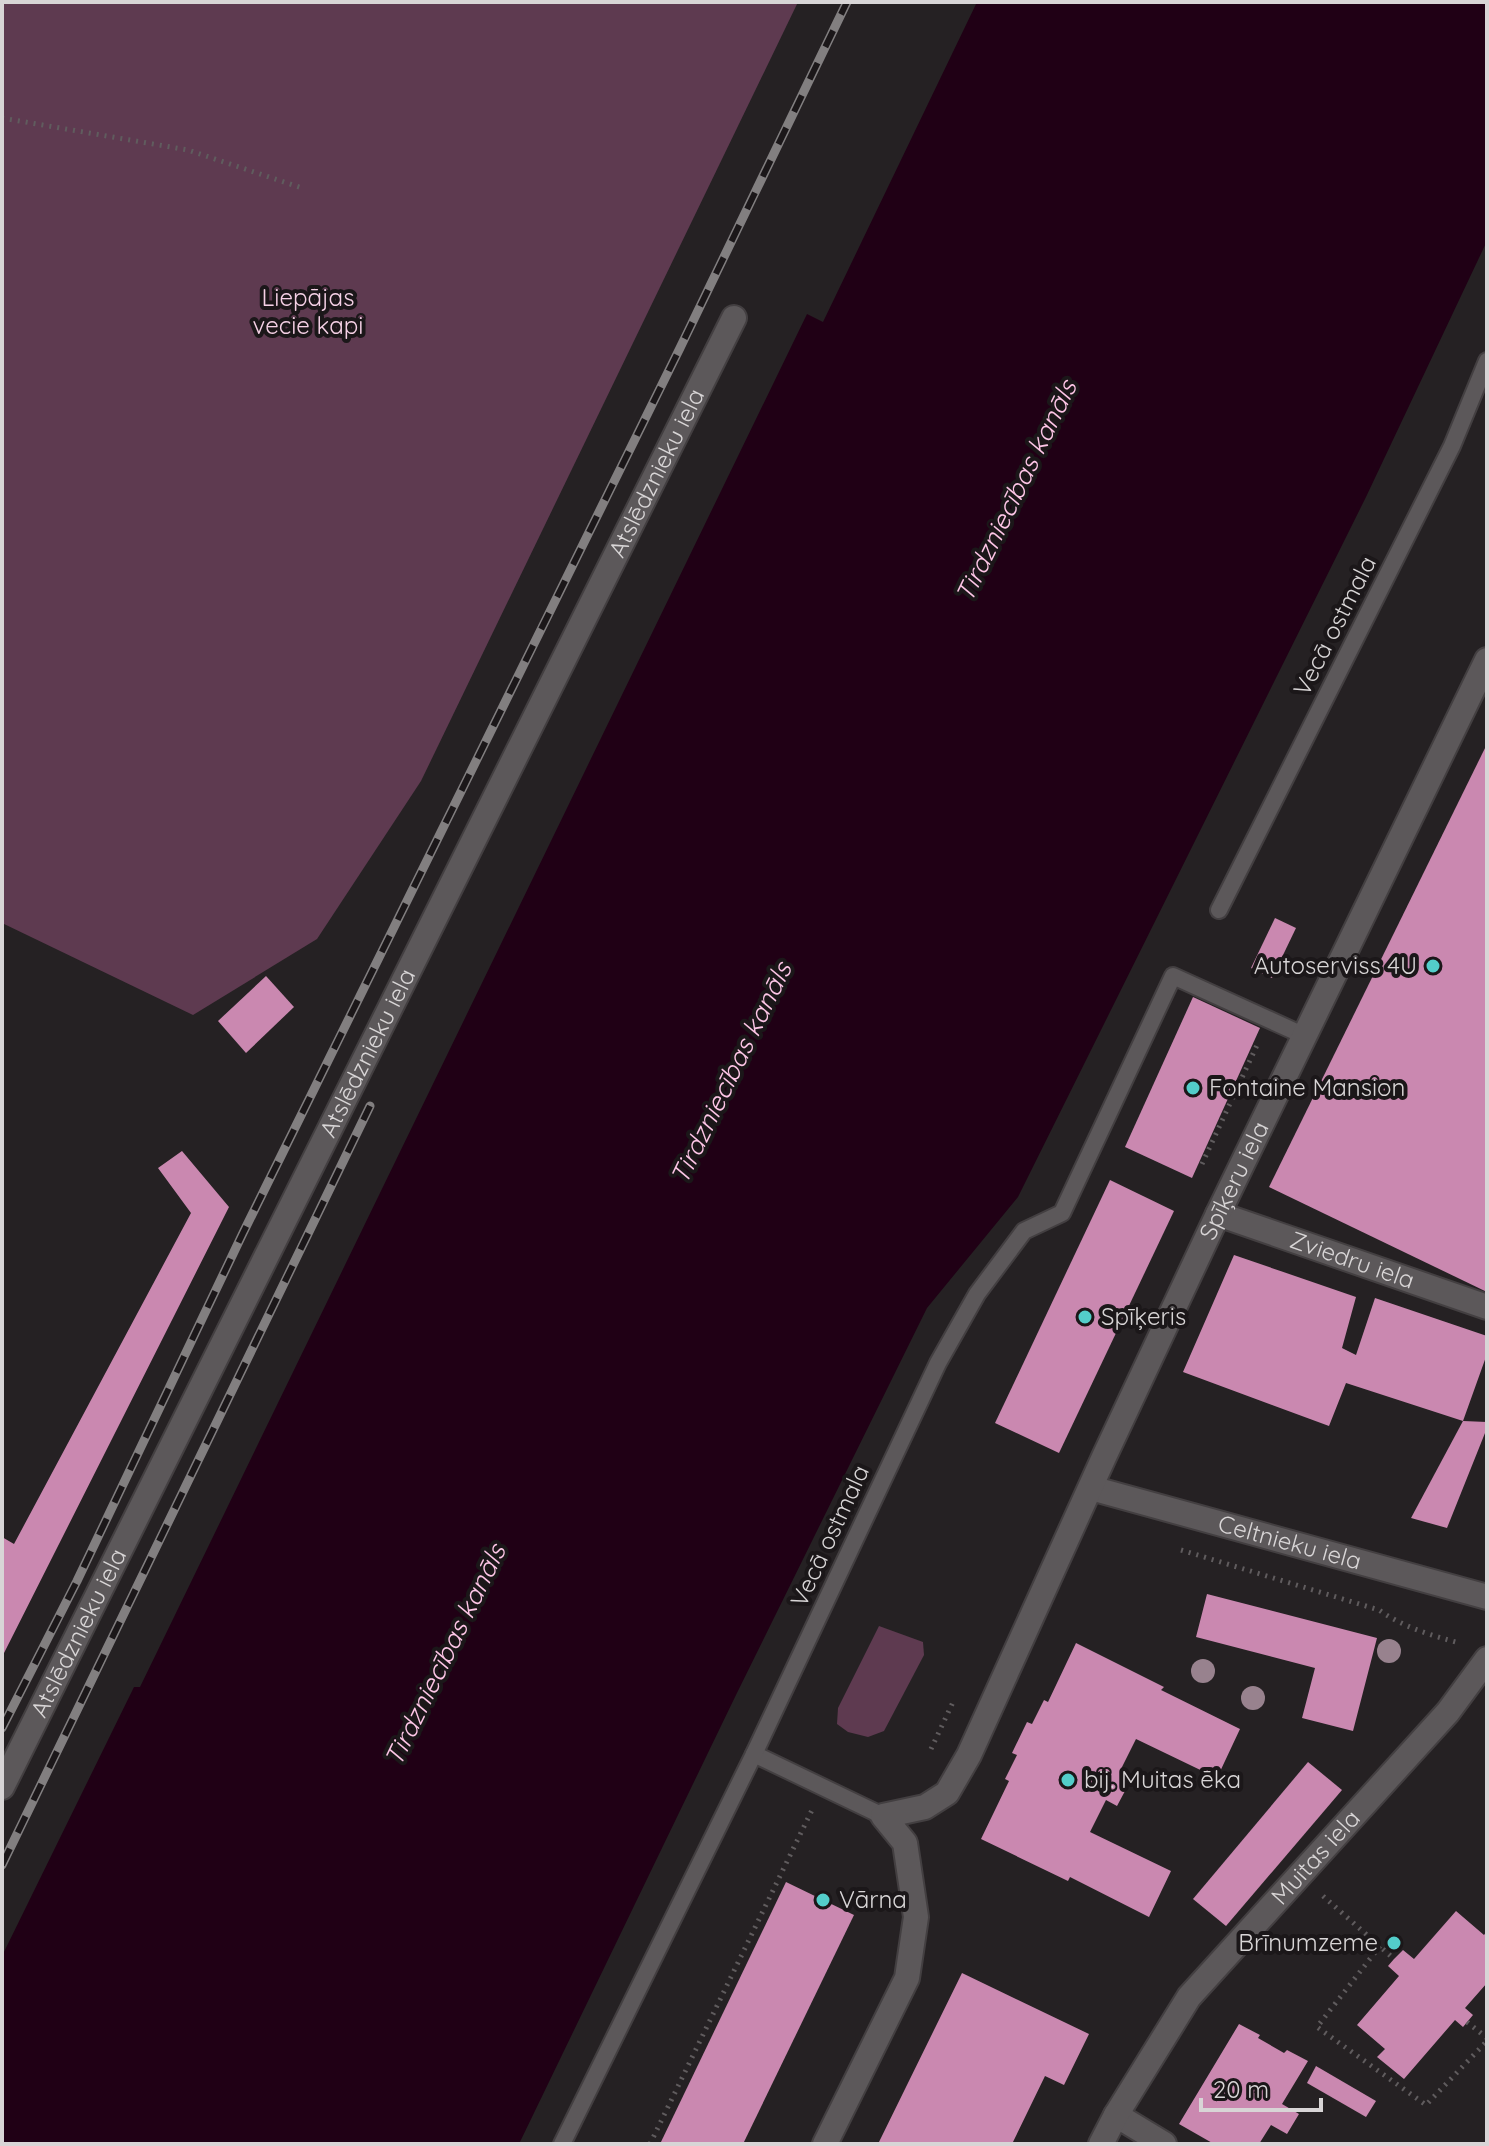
<svg xmlns="http://www.w3.org/2000/svg" width="1489" height="2146" font-family="Quicksand,sans-serif">
  <style>
    .green { fill: #5e3a50 }
    .water { fill: #200015 }
    .building { fill: #ca88b0 }
    .lines { fill: none; stroke-linecap: round; stroke-linejoin: round }
    .lane-casing { stroke: #433f41; stroke-width: 20 }
    .street-casing { stroke: #433f41; stroke-width: 28 }
    .path { stroke: #605c5e; stroke-width: 5; stroke-dasharray: 2 6; stroke-linecap: butt }
    .lane { stroke: #5c585a; stroke-width: 16 }
    .street { stroke: #5c585a; stroke-width: 24 }
    .rail-casing { stroke: #827f80; stroke-width: 9 }
    .rail { stroke: #1b1719; stroke-width: 6; stroke-dasharray: 18; stroke-linecap: butt }
    .tree { fill: #98828e }
    .poi-dot { fill: #53cdca; stroke: #1b1719; stroke-width: 3 }
    .labels { text-anchor: middle; stroke-width: 8; stroke-linejoin: round; paint-order: stroke }
    .park-label { font-size: 24px; fill: #f6d1e6; stroke: #1b1719 }
    .street-label { font-size: 24px; fill: #d8d5d6; stroke: #1b1719 }
    .poi-label { font-size: 24px; fill: #d8d5d6; stroke: #1b1719; text-anchor: start }
    .water-label { font-size: 26px; font-style: italic; fill: #fec6e7; stroke: #1b1719 }
  </style>
  <rect width="100%" height="100%" fill="#252123"/>
  <g class="green">
    <polygon points="2,2 798,2 421,781 317,939 193,1015 2,923"/>
    <polygon points="879,1626 923,1642 924,1655 884,1731 868,1737 848,1732 837,1724 838,1708"/>
  </g>
  <polygon class="water" points="977,2 1487,2 1487,241 1366,497 1018,1197 927,1308 735,1697 519,2144 2,2144 2,1956 134,1687 140,1687 807,314 823,322"/>
  <g class="building">
    <polygon points="1487,744 1487,1292 1269,1187"/>
    <polygon points="1275,918 1296,928 1272,978 1251,968"/>
    <polygon points="266,976 294,1007 246,1053 218,1021"/>
    <polygon points="1193,997 1260,1028 1192,1178 1125,1147"/>
    <polygon points="182,1151 229,1207 2,1657 2,1537 14,1544 191,1213 158,1168"/>
    <polygon points="1110,1180 1174,1211 1059,1453 995,1423"/>
    <polygon points="1234,1255 1356,1297 1342,1348 1356,1355 1375,1298 1487,1336 1487,1354 1463,1421 1346,1383 1329,1426 1183,1372"/>
    <polygon points="1463,1421 1487,1422 1487,1428 1447,1528 1411,1518"/>
    <polygon points="1207,1594 1377,1638 1353,1731 1302,1718 1315,1668 1196,1637"/>
    <polygon points="1076,1643 1164,1687 1161,1690 1240,1729 1217,1778 1136,1739 1120,1771 1131,1776 1125,1791 1117,1806 1106,1800 1090,1832 1171,1871 1149,1917 1070,1877 1068,1881 981,1839 1009,1781 1005,1779 1017,1755 1012,1753 1027,1722 1032,1724 1044,1700 1048,1702"/>
    <polygon points="1308,1762 1342,1790 1226,1926 1193,1899"/>
    <polygon points="786,1882 854,1915 743,2144 660,2144"/>
    <polygon points="1456,1911 1484,1935 1487,1931 1487,1983 1465,2008 1473,2015 1463,2027 1455,2020 1404,2079 1377,2057 1385,2049 1357,2025 1399,1976 1388,1966 1394,1959 1403,1950 1414,1959"/>
    <polygon points="962,1973 1089,2034 1064,2085 1045,2076 1012,2144 878,2144"/>
    <polygon points="1239,2024 1260,2035 1258,2038 1284,2053 1287,2050 1308,2061 1282,2104 1299,2114 1287,2134 1271,2125 1259,2144 1214,2144 1179,2124"/>
    <polygon points="1316,2066 1376,2101 1366,2117 1307,2083"/>
  </g>
  <g class="lines">
    <defs>
      <g id="lane">
        <polyline points="1219,910 1452,446 1487,361"/>
        <polyline points="754,1754 883,1816"/>
        <polyline points="562,2144 754,1754 938,1363 977,1294 1024,1231 1062,1213 1173,976 1305,1036"/>
      </g>
      <g id="street">
        <path id="s1" d="M1218 1214 1487 1307"/>
        <path id="s2" d="M1091 1488 1487 1597"/>
        <path id="s3" d="M2 1787 734 318"/>
        <polyline points="1116,2115 1164,2144"/>
        <path id="s4" d="M825 2144 907 1978 916 1917 905 1843 883 1816 925 1807 947 1793 969 1755 1104 1457 1218 1214 1487 660"/>
        <path id="s5" d="M1101 2144 1116 2115 1189 1997 1448 1712 1487 1659"/>
      </g>
    </defs>
    <use href="#lane" class="lane-casing"/>
    <use href="#street" class="street-casing"/>
    <g class="path">
      <polyline points="2,118 188,150 302,188"/>
      <polyline points="1202,1164 1258,1043"/>
      <path d="M1181 1550 1379 1610C1403 1627 1430 1635 1459 1643"/>
      <polyline points="931,1749 954,1700"/>
      <polyline points="1323,1896 1394,1959"/>
      <polyline points="1380,1946 1317,2027 1426,2105 1487,2041"/>
      <polyline points="1467,2022 1487,2038"/>
      <polyline points="650,2144 812,1810"/>
    </g>
    <use href="#lane" class="lane"/>
    <use href="#street" class="street"/>
    <defs>
      <g id="rail">
        <polyline points="2,1728 77,1581 243,1233 680,348 847,2"/>
        <polyline points="2,1865 370,1106"/>
      </g>
    </defs>
    <use href="#rail" class="rail-casing"/>
    <use href="#rail" class="rail"/>
  </g>
  <g class="tree">
    <circle cx="1389" cy="1651" r="12"/>
    <circle cx="1203" cy="1671" r="12"/>
    <circle cx="1253" cy="1698" r="12"/>
  </g>
  <g class="poi-dot">
    <circle cx="1433" cy="966" r="8"/>
    <circle cx="1193" cy="1088" r="8"/>
    <circle cx="1085" cy="1317" r="8"/>
    <circle cx="1068" cy="1780" r="8"/>
    <circle cx="823" cy="1900" r="8"/>
    <circle cx="1394" cy="1943" r="8"/>
  </g>
  <g class="labels">
    <g class="park-label">
      <text x="308" y="306">Liepājas<tspan x="308" dy="28">vecie kapi</tspan></text>
    </g>
    <g class="street-label">
      <text dy="8" stroke="none"><textPath href="#s3" startOffset="1468">Atslēdznieku iela</textPath></text>
      <text transform="translate(1335 626) rotate(-63)" y="8">Vecā ostmala</text>
      <text dy="8" stroke="none"><textPath href="#s3" startOffset="820">Atslēdznieku iela</textPath></text>
      <text dy="8" stroke="none"><textPath href="#s4" startOffset="1102">Spīķeru iela</textPath></text>
      <text dy="8" stroke="none"><textPath href="#s1" startOffset="142">Zviedru iela</textPath></text>
      <text transform="translate(830 1536) rotate(-65)" y="8">Vecā ostmala</text>
      <text dy="8" stroke="none"><textPath href="#s2" startOffset="206">Celtnieku iela</textPath></text>
      <text dy="8" stroke="none"><textPath href="#s3" startOffset="172">Atslēdznieku iela</textPath></text>
      <text dy="8" stroke="none"><textPath href="#s5" startOffset="360">Muitas iela</textPath></text>
    </g>
    <g class="poi-label">
      <text x="1417" y="974" text-anchor="end">Autoserviss 4U</text>
      <text x="1209" y="1096">Fontaine Mansion</text>
      <text x="1101" y="1325">Spīķeris</text>
      <text x="1084" y="1788">bij. Muitas ēka</text>
      <text x="839" y="1908">Vārna</text>
      <text x="1378" y="1951" text-anchor="end">Brīnumzeme</text>
    </g>
    <g class="water-label">
      <text transform="translate(1016 491) rotate(-64)" y="9">Tirdzniecības kanāls</text>
      <text transform="translate(731 1073) rotate(-64)" y="9">Tirdzniecības kanāls</text>
      <text transform="translate(445 1655) rotate(-64)" y="9">Tirdzniecības kanāls</text>
    </g>
  </g>
  <rect width="1489" height="2146" fill="none" stroke="#d8d5d6" stroke-width="8"/>
  <path d="M1201 2098v12h120v-12" fill="none" stroke="#d8d5d6" stroke-width="4"/>
  <text x="1213" y="2098" font-size="24" fill="#d8d5d6" stroke="#1b1719" stroke-width="6" paint-order="stroke">20 m</text>
</svg>
